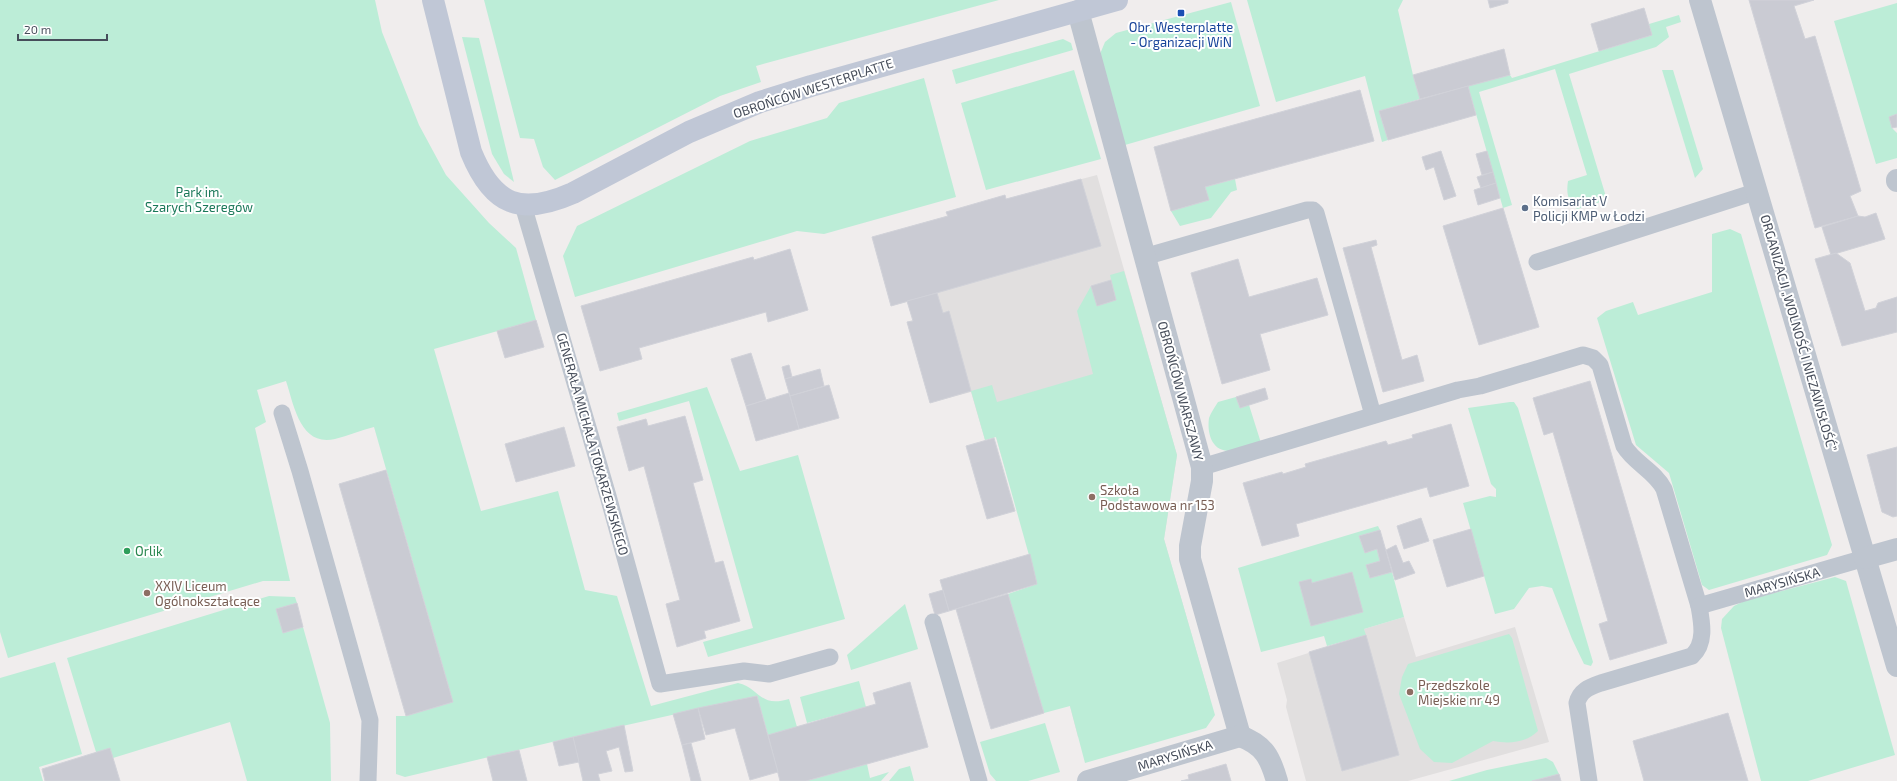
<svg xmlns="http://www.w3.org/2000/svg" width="1897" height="781" font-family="'Exo 2',sans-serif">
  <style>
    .education { fill: #e1dfdf }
    .green { fill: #bcedd7 }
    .building { fill: #cacbd3; stroke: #d1d2d9 }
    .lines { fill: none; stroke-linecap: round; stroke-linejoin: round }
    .lane { stroke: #bec5cf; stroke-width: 17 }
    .street { stroke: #bec5cf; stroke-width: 22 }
    .secondary { stroke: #c0c7d6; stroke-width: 22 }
    .transit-dot { fill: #1a4fb4; stroke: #fff; stroke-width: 1.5 }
    .service-dot { fill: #5c6f8a; stroke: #fff; stroke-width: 1.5 }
    .education-dot { fill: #8d6e63; stroke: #fff; stroke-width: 1.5 }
    .leisure-dot { fill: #2e9e5b; stroke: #fff; stroke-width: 1.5 }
    .labels { text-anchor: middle; stroke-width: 4; stroke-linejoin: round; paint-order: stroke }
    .transit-label { font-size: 13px; fill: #164399; stroke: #fff }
    .street-label { font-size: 13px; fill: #464d5a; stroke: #fff }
    .park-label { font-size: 13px; fill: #1a7859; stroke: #fff }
    .service-label { font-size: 13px; fill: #4e5e75; stroke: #fff; text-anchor: start }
    .education-label { font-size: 13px; fill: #785e54; stroke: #fff; text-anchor: start }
    .leisure-label { font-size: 13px; fill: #27864d; stroke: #fff; text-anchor: start }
  </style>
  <rect width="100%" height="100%" fill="#f0eded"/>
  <g class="education">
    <polygon points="1097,175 1177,455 1164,539 1210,698 1078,737 1030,554 996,437 985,440 971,392 930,403 907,322 913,320 907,302 891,306 872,237 947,216 946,212 1005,195 1006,199"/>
    <polygon points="1404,617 1416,657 1515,627 1549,742 1408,781 1306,781 1286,707 1287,700 1277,663 1365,635 1364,629"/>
  </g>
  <g class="green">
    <path d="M0 0H375L382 32 419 125 446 175 489 223 516 248 536 320 434 349 481 511 558 491 585 590 617 596 651 706 738 683C760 688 759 708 789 699L797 727 768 735 757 696 573 737 405 777 396 774V716H406L453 702 374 427C361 430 348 436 335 439 300 447 294 405 286 381L257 390 266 422 255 428 290 581H263L8 658 0 632Z"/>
    <polygon points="484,0 999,0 756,66 761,82 720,96 555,180 543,167 534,139 520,138"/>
    <polygon points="1247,0 1403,0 1398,10 1413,75 1420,99 1379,111 1388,140 1382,142 1365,76 1276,102"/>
    <polygon points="1231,2 1260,106 1125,145 1100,54 1105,42 1116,33"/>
    <polygon points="1897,3 1897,114 1889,117 1892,128 1897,133 1897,158 1876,164 1834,21"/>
    <path d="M1679 15 1681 22 1666 27 1669 37 1656 47 1569 74 1607 200 1577 209C1568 201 1566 194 1568 181L1587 175 1555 69 1479 92 1512 205 1503 208 1468 86 1510 75 1512 78 1652 35 1649 24Z"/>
    <polygon points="462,37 479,38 514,182 504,174 492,154"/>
    <polygon points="1063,39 1071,43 1073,50 956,84 952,70"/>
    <polygon points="1074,70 1101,159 986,190 961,103"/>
    <polygon points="1662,70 1673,70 1703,169 1695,178"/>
    <polygon points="924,78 956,197 824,234 797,231 575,297 563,256 577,226 750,141 827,118 839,103"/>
    <polygon points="1235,179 1237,190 1231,192 1211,218 1180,226 1171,211 1208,200 1205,187"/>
    <polygon points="1730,229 1741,234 1832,545 1827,555 1709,590 1702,585 1669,473 1636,445 1597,318 1606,311 1633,302 1638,315 1712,292 1712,234"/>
    <polygon points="1124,271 1177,455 1164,539 1215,715 1206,728 1085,763 1070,706 1044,713 1008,594 1037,584 996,437 985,440 971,391 992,385 997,402 1093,374 1077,311 1091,286 1097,306 1116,300 1110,275"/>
    <polygon points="707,387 740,471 798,455 845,619 708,657 703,642 753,628 689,401 619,421 617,413"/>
    <path d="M1236 397 1240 408 1249 405 1261 443C1251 445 1238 451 1228 451 1211 450 1207 432 1209 418 1211 412 1215 407 1218 402Z"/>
    <polygon points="1510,402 1514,402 1518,408 1593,662 1591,666 1584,664 1572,639 1552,588 1542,586 1529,588 1514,609 1495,614 1463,503 1490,496 1496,497 1496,489 1491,484 1468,408"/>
    <polygon points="1378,526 1380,530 1359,536 1365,553 1377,549 1380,561 1366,565 1370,578 1392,572 1404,617 1364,629 1366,635 1327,646 1324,636 1261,652 1238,568"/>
    <polygon points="1835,577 1846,581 1895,755 1808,781 1761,781 1721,628 1722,619 1734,606 1744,601"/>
    <polygon points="269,596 295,597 297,603 276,609 283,633 303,627 330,723 331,781 247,781 230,722 113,758 96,752 67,658"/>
    <polygon points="905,604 918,649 851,670 847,655"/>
    <path d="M1509 634 1512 638 1538 731C1526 743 1509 744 1493 741L1452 763 1434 762 1420 749 1399 694 1402 677 1408 664Z"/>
    <polygon points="55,662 82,754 39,767 43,781 0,781 0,678"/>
    <polygon points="859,681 866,707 807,723 800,697"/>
    <polygon points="1045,723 1060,772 1028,781 996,781 990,774 980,742"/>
    <polygon points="1546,758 1553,762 1559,774 1532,781 1449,781 1487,770"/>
    <polygon points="867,764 870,778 889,772 881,781 806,781"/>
    <polygon points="910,766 914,781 889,781 899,769"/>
  </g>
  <g class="building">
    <polygon points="1488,0 1508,0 1508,3 1490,8"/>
    <polygon points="1749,0 1814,0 1794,6 1805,39 1815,36 1861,191 1850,196 1858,216 1815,228"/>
    <polygon points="1644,8 1652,35 1599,51 1591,24"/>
    <polygon points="1504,49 1510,75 1420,99 1413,75"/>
    <polygon points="1468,86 1476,115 1388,140 1379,111"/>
    <polygon points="1360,90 1374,141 1205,187 1209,200 1171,211 1154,147"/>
    <polygon points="1897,114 1897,127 1892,128 1889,117"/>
    <polygon points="1441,151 1456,196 1444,200 1434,167 1426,170 1422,157"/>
    <polygon points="1487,151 1493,172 1482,175 1476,154"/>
    <polygon points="1493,172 1496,183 1481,188 1477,177"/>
    <polygon points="1081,179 1101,246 891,306 872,237 948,216 946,212 1005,195 1006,199"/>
    <polygon points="1496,183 1500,198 1478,205 1474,190"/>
    <polygon points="1503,208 1539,327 1479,345 1443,226"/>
    <polygon points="1876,213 1885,239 1831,255 1822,227 1858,216 1865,217"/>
    <polygon points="1376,240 1377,245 1371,247 1402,360 1417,355 1424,381 1383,392 1343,248"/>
    <polygon points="790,249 808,310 768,322 766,312 639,348 642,359 600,371 581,306 753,257 754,260"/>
    <polygon points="1836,253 1850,263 1865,311 1876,308 1878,303 1897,297 1897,332 1842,346 1815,259"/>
    <polygon points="1238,259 1249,297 1317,278 1328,315 1260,334 1270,370 1222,384 1191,273"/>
    <polygon points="1111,280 1116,300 1097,306 1091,286"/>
    <polygon points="937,293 943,313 949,311 971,391 930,403 907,322 913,321 907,301"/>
    <polygon points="536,320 544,347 505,358 497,331"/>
    <polygon points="751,353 766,400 746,406 731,359"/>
    <polygon points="789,365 792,377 785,379 782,367"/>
    <polygon points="820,369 824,386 790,396 785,379"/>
    <polygon points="1590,381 1667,643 1610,660 1599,624 1608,621 1553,432 1544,435 1533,398"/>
    <polygon points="829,385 839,418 799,429 790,396"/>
    <polygon points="1265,388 1268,399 1240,408 1236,397"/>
    <polygon points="789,393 799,429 756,441 746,406"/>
    <polygon points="685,416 703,480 693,483 715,563 723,561 740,621 704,631 706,638 677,647 666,604 680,600 644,466 629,471 617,427 646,419 648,426"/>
    <polygon points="1451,424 1469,486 1430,497 1427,487 1296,524 1299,536 1262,546 1243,483 1282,472 1283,474 1306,467 1305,464 1386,441 1388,445 1413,438 1412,435"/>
    <polygon points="564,427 575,466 516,482 505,444"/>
    <polygon points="994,438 1015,511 987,519 966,446"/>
    <polygon points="1897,447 1897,516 1893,517 1882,512 1867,455"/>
    <polygon points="386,470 453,702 406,716 339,484"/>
    <polygon points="1421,518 1429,541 1404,549 1397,526"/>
    <polygon points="1471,529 1484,576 1447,587 1433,540"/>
    <polygon points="1380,530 1392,572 1370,578 1366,565 1380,561 1377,549 1365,553 1359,536"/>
    <polygon points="1396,545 1403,563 1409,561 1415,573 1395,580 1386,550"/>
    <polygon points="1030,554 1037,584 949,611 940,580"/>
    <polygon points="1352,572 1363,612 1311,626 1299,582 1311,579 1312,583"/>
    <polygon points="943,590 949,611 935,615 929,594"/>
    <polygon points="1008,594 1044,713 991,729 956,609"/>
    <polygon points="297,603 303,627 283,633 276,609"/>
    <polygon points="1366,635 1399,755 1342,771 1309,652"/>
    <polygon points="910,682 928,747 806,781 780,781 768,735 876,704 873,693"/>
    <polygon points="757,696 778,772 750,780 735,728 706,735 698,708"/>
    <polygon points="698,708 705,739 682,745 673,714"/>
    <polygon points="1728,713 1748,781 1644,781 1633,741"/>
    <polygon points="624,725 633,771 625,772 619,747 606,751 612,771 598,774 600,781 583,781 573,737"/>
    <polygon points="573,737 579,762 559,766 553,742"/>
    <polygon points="691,743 701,781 691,781 682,745"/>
    <polygon points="110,748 120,781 45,781 42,769"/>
    <polygon points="519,750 527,781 493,781 487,757"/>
    <polygon points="1226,764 1231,781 1181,781 1189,779 1188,775"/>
    <polygon points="1559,774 1561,781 1532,781"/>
  </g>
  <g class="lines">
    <g class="lane">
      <polyline points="523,205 608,496 660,684 744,671 769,674 830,657"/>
      <polyline points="1144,257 1307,210 1313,210 1316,213 1373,415"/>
      <polyline points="1537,262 1758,191"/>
      <polyline points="282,413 300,471 370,720 368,781"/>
      <path d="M1202 467 1458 390 1480 386 1583 355 1593 358 1600 365 1624 446C1634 463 1655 471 1664 489L1699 606C1702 623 1706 643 1692 656L1601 683C1590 687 1580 690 1577 703L1589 781"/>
      <polyline points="1699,606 1865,558"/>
      <polyline points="933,622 979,781"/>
    </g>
    <g class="street">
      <polyline points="1700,0 1897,666"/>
      <polyline points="1078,11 1202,467 1202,481 1190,546 1190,559 1240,736"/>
      <polyline points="1897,180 1897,181"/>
      <polyline points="1865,558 1897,549"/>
      <path d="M1240 736C1264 745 1270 757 1277 781"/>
      <polyline points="1088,781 1240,736"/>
    </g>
    <path class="secondary" d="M433 0 471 152C493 206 521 216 573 193L689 132 760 102 811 86 1117 0"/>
  </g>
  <rect class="transit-dot" x="1177" y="9" width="8" height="8" rx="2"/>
  <circle class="service-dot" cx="1525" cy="208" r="4"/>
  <g class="education-dot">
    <circle cx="1092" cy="497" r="4"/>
    <circle cx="147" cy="593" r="4"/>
    <circle cx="1410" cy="692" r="4"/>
  </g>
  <circle class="leisure-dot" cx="127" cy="551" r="4"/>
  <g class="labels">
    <g class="transit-label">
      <text x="1181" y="32">Obr. Westerplatte<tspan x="1181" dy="15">- Organizacji WiN</tspan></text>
    </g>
    <g class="street-label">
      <text transform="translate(813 88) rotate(-18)" y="5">OBROŃCÓW WESTERPLATTE</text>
      <text transform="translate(1799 333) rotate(74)" y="5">ORGANIZACJI „WOLNOŚĆ I NIEZAWISŁOŚĆ”</text>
      <text transform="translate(1181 391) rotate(75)" y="5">OBROŃCÓW WARSZAWY</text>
      <text transform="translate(593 444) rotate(74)" y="5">GENERAŁA MICHAŁA TOKARZEWSKIEGO</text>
      <text transform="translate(1782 582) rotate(-16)" y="5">MARYSIŃSKA</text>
      <text transform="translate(1175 755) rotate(-17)" y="5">MARYSIŃSKA</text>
    </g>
    <g class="park-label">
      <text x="199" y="197">Park im.<tspan x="199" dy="15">Szarych Szeregów</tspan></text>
    </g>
    <g class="service-label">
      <text x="1533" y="206">Komisariat V<tspan x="1533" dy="15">Policji KMP w Łodzi</tspan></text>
    </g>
    <g class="education-label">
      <text x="1100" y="495">Szkoła<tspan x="1100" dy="15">Podstawowa nr 153</tspan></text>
      <text x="155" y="591">XXIV Liceum<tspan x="155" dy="15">Ogólnokształcące</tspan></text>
      <text x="1418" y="690">Przedszkole<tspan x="1418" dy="15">Miejskie nr 49</tspan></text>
    </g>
    <g class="leisure-label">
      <text x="135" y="556">Orlik</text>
    </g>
  </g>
  <path d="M18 34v6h89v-6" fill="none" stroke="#464d5a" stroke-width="2"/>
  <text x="24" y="34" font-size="12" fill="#464d5a" stroke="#ffffff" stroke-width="3" paint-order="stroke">20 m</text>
</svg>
